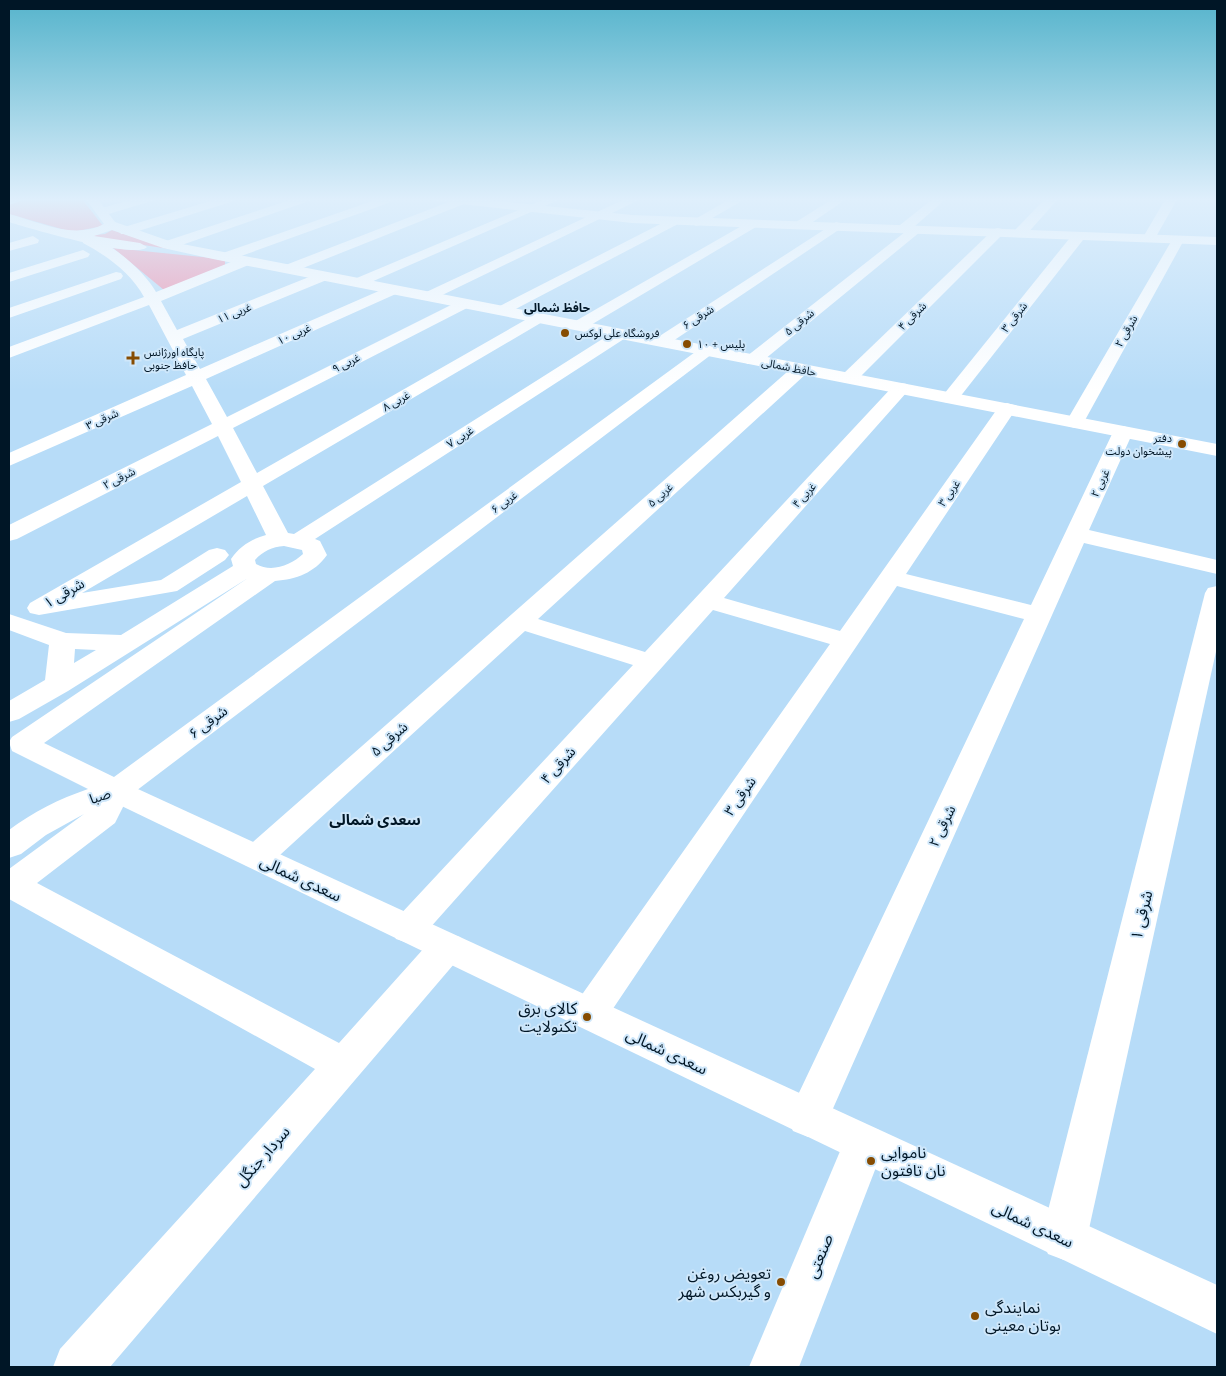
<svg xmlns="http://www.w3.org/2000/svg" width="1226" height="1376" font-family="'Exo 2','Noto Sans Arabic',sans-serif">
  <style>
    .green { fill: #f188a6 }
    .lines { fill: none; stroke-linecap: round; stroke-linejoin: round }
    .minor { fill: #fff; fill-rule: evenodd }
    .major { fill: #fff; fill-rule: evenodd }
    .poi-dot { fill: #864c02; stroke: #cfe7fa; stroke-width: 2 }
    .labels { text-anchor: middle; stroke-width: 4; stroke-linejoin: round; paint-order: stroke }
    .far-street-label { font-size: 11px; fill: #001626; stroke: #cfe7fa }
    .far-poi-label { font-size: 11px; fill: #001626; stroke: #cfe7fa; text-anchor: start }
    .far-neighbourhood-label { font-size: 12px; font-weight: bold; fill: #001626; stroke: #cfe7fa }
    .street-label { font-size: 14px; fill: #001626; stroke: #cfe7fa }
    .neighbourhood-label { font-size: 15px; font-weight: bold; fill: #001626; stroke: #cfe7fa }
    .near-street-label { font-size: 16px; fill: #001626; stroke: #cfe7fa }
    .near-poi-label { font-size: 16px; fill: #001626; stroke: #cfe7fa; text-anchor: end }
  </style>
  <rect width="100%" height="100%" fill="#b7dcf8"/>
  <g class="green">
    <polygon points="29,198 82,199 103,226 72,232 9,214 9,203"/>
    <polygon points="112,230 169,249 86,236 105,234"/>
    <polygon points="113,248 212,258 225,261 225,265 164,290"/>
  </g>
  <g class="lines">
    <g class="minor">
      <polygon points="138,198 157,198 155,200 102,216 96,212 98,209"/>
      <polygon points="220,198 239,198 237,200 129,234 121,234 119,231 121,228"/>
      <polygon points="296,198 314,198 312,200 173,248 168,249 161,245 163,242"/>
      <polygon points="381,198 392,198 393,200 391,202 230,260 225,261 218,257 220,254"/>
      <polygon points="459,198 476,198 474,200 293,272 283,272 281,269 283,266"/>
      <polygon points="547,198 563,198 362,286 352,286 350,283 352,280"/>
      <polygon points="627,198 643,198 432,300 422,300 420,297 422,294"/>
      <polygon points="732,198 747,198 700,225 696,226 690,222"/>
      <polygon points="834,198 848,198 804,228 796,228 794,225 796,222"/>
      <polygon points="934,198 947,198 915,226 920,226 922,229 920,232 759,364 747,364 745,360 747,356 905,232 900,231 898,228 900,225"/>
      <polygon points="1046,198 1059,198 1025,236 1015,236 1014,233 1015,230"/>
      <polygon points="1166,198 1178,198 1153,242 1143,242 1142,239"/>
      <polygon points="674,217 678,218 680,221 678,224 506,314 496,314 493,311 496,308"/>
      <polygon points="752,220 758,224 756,227 584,329 572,329 570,326 572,323"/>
      <polygon points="836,222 840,223 842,226 840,229 667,345 655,345 653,342 655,339"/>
      <polygon points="998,228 1002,229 1004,232 1002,235 855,382 849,383 843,382 840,378 843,374 994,229"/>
      <polygon points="1078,233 1083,234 1084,237 1083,240 956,402 950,403 944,402 941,398 944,394 1073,234"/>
      <polygon points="33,236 39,240 38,243 9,251 9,243"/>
      <path d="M88 236C111 242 145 272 156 292L241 258H251L253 261 251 264 161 301 177 330 319 273H329L331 276 329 279 183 339 200 369 388 287H398L400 290 398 293 206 379 227 417 459 301H469L472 304 469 307 233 428 257 473 534 315H544L547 318 544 321 263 486 288 533 294 534 615 331H627L629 334 627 337 315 539 320 541 327 555C314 573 297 579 275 581L44 743 114 777 702 347H714L716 351 128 797 115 823 37 883 339 1043 434 937 447 933 460 937 465 947 460 957 110 1367H53L60 1349 315 1069 9 899V869L84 814 46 835 21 854 9 858V830C33 812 59 799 88 789L12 751 9 742 12 737 248 578 68 691 19 719 9 722V701L45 680 49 645 9 630V614L66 633 121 635 233 566 231 559C240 546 251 539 266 535L247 496 82 593 161 580 209 550 217 548 225 550 229 555 225 560 177 591 39 615 30 613 27 608 30 603 241 482 218 436 17 539 9 541V525L212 424 192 386 9 466V453L186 375 149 305 9 358V347L144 297C131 273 106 255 83 243L82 240 83 237ZM284 546 302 550 303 554C291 565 272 573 256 564L255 560C263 551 272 547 284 546ZM75 649 96 650 74 663Z"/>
      <polygon points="1178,236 1184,240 1084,422 1082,426 1075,428 1068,426 1066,422 1172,240"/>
      <polygon points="83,250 90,254 88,257 9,282 9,273"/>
      <polygon points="116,272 121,273 123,276 121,279 9,318 9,308"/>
      <polygon points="801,364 807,365 810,369 807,373 538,619 645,652 895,384 901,383 907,384 910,388 907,392 724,598 840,631 1000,405 1007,403 1014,405 1016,409 906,574 1031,605 1113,432 1116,428 1123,426 1130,428 1133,432 1089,530 1217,560 1217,574 1084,543 823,1131 808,1137 793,1131 787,1118 1024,619 897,586 602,1025 589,1030 576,1025 570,1014 576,1003 830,644 713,610 420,939 408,943 396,939 390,929 396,919 633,665 525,631 269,865 257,869 245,865 241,857 245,849 795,365"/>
      <polygon points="1217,586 1217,647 1087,1238 1080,1254 1064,1260 1048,1254 1041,1238 1205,593 1208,588"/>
      <polygon points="864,1124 879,1130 885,1144 799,1367 749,1367 849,1130"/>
    </g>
    <g class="major">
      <polygon points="9,198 25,198 23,200 9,205"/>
      <path d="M85 198H97L115 222 172 242 1217 444V456L213 259 163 248 112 230 94 236 140 243 147 247C136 260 28 228 9 222V214C39 222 74 240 104 224Z"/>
      <polygon points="429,198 469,198 632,215 1217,237 1217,245 632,223 435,201"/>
      <polygon points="116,781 127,784 1217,1285 1217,1334 105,798 101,791 105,784"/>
    </g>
  </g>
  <linearGradient id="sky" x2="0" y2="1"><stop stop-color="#56b4cc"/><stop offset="0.51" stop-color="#dfeffc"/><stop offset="1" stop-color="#dfeffc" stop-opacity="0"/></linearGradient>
  <rect width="1226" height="391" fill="url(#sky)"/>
  <g class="poi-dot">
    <circle cx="565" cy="333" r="5"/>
    <circle cx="687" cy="344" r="5"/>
    <path d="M130.5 350.5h5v5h5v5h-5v5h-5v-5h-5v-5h5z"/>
    <circle cx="1182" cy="444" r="5"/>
    <circle cx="587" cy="1017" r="5"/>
    <circle cx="871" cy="1161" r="5"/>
    <circle cx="781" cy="1282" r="5"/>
    <circle cx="975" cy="1316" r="5"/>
  </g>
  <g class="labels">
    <g class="far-street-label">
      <text transform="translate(234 313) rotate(-22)" y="4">۱۱ غربی</text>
      <text transform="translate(912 316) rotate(-45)" y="4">۴ شرقی</text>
      <text transform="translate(698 317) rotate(-33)" y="4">۶ شرقی</text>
      <text transform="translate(1014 317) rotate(-52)" y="4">۳ شرقی</text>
      <text transform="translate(799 322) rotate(-39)" y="4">۵ شرقی</text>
      <text transform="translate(1126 331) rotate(-61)" y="4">۲ شرقی</text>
      <text transform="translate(294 334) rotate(-24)" y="4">۱۰ غربی</text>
      <text transform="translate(346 363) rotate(-27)" y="4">۹ غربی</text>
      <text transform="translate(789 367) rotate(11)" y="4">حافظ شمالی</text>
      <text transform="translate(396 401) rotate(-30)" y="4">۸ غربی</text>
      <text transform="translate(102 419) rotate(-24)" y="4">۳ شرقی</text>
      <text transform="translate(460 437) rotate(-33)" y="4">۷ غربی</text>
      <text transform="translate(119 478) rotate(-27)" y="4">۲ شرقی</text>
      <text transform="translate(1100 483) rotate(-65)" y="4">۲ غربی</text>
      <text transform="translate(949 493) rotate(-55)" y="4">۳ غربی</text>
      <text transform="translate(660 495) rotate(-42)" y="4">۵ غربی</text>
      <text transform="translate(804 495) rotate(-48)" y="4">۴ غربی</text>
      <text transform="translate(504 502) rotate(-37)" y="4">۶ غربی</text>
    </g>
    <g class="far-poi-label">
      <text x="575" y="337">فروشگاه علی لوکس</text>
      <text x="697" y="348">پلیس + ۱۰</text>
      <text x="144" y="356">پایگاه اورژانس<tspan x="144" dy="13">حافظ جنوبی</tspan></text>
      <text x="1172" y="442" text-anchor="end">دفتر<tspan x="1172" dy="13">پیشخوان دولت</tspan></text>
    </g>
    <g class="far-neighbourhood-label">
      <text x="557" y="312">حافظ شمالی</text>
    </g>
    <g class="street-label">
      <text transform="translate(64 593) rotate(-30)" y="5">۱ شرقی</text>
      <text transform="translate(208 722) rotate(-37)" y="5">۶ شرقی</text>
      <text transform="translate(389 739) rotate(-42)" y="5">۵ شرقی</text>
      <text transform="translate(558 765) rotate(-48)" y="5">۴ شرقی</text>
      <text transform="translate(100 796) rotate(-19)" y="5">صبا</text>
      <text transform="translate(740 796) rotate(-55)" y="5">۳ شرقی</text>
      <text transform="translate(942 826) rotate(-65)" y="5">۲ شرقی</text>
    </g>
    <g class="neighbourhood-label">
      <text x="375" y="825">سعدی شمالی</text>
    </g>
    <g class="near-street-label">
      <text transform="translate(301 878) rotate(25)" y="6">سعدی شمالی</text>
      <text transform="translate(1141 915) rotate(-77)" y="6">۱ شرقی</text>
      <text transform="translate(667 1051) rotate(25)" y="6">سعدی شمالی</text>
      <text transform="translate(262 1156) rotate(-49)" y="6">سردار جنگل</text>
      <text transform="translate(1033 1224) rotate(25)" y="6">سعدی شمالی</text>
      <text transform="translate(819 1256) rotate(-68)" y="6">صنعتی</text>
    </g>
    <g class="near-poi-label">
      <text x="577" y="1014">کالای برق<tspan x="577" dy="18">تکنولایت</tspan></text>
      <text x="881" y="1158" text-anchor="start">ناموایی<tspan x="881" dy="18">نان تافتون</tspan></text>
      <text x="771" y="1279">تعویض روغن<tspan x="771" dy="18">و گیربکس شهر</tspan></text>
      <text x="985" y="1313" text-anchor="start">نمایندگی<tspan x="985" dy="18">بوتان معینی</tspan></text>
    </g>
  </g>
  <rect width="1226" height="1376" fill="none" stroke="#001626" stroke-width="20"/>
</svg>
